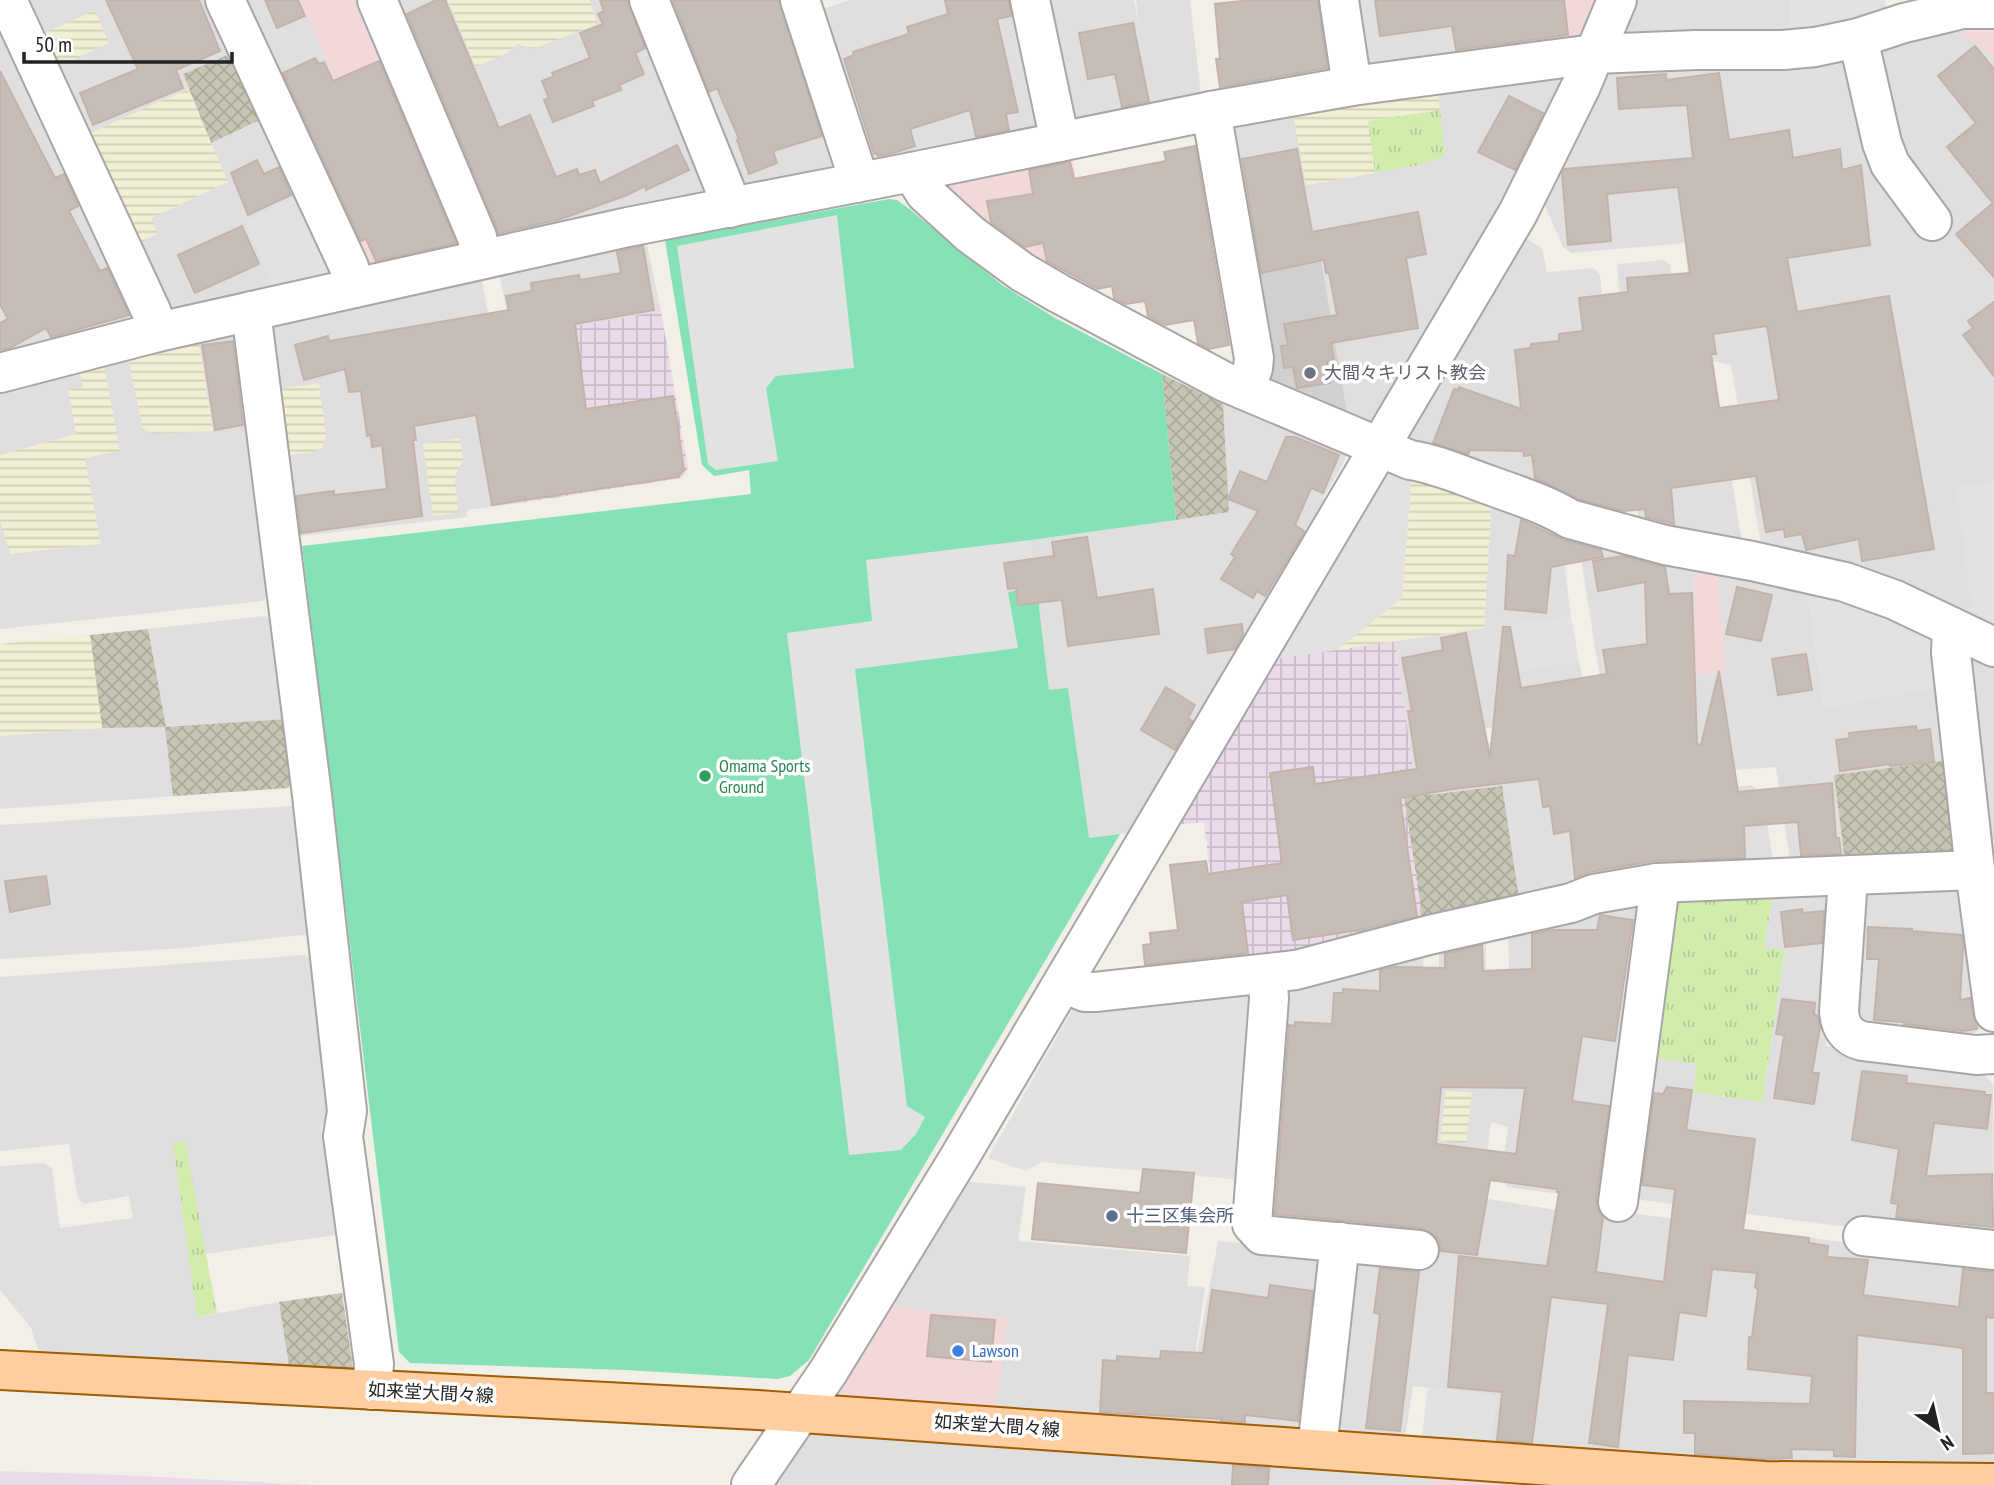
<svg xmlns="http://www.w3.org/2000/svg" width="1994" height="1485" font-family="'PT Sans Narrow','Noto Sans JP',sans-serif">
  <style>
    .residential { fill: #e0dfdf }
    .commercial { fill: #f2d8d9 }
    .industrial { fill: url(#industrial-grid) }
    .religious { fill: #d0d0d0 }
    .railway { fill: #ebdae9 }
    .construction { fill: url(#construction-cross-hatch) }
    .farmland { fill: url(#farmland-rules) }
    .grass { fill: url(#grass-tufts) }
    .pitch { fill: #85e2b6 }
    .parking { fill: #e2e2e2 }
    .building { fill: #c7bdb7; stroke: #c4b3aa; stroke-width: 2; fill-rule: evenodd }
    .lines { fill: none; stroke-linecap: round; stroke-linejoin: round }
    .minor-casing { stroke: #a6a6a6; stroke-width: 42 }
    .major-casing { stroke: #9f5d00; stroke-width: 42 }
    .minor { stroke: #fff; stroke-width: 38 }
    .major { stroke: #fecea1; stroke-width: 38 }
    .worship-dot { fill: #6b7280; stroke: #fff; stroke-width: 2.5 }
    .leisure-dot { fill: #2e9e5b; stroke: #fff; stroke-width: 2.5 }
    .service-dot { fill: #5c6f8a; stroke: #fff; stroke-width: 2.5 }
    .shop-dot { fill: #3f7fe0; stroke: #fff; stroke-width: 2.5 }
    .labels { text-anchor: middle; stroke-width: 7; stroke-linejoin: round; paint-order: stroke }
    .worship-label { font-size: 18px; fill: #5b616d; stroke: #fff; text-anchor: start }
    .leisure-label { font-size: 18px; fill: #27864d; stroke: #fff; text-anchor: start }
    .service-label { font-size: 18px; fill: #4e5e75; stroke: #fff; text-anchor: start }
    .shop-label { font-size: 18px; fill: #366cbe; stroke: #fff; text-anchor: start }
    .street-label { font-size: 18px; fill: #222; stroke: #fff }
  </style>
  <defs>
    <pattern id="industrial-grid" width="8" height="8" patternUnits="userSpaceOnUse" patternTransform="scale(1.75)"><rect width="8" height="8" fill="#ebdae9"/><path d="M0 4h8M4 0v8" fill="none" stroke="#c9bbc8"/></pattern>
    <pattern id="construction-cross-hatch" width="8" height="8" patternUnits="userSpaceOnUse" patternTransform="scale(1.75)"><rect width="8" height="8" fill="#c7c5b3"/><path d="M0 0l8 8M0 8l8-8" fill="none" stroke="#aba99a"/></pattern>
    <pattern id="farmland-rules" width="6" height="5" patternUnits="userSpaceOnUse" patternTransform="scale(1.75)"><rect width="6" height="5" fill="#f1f0d4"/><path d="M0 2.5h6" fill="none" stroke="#ceceb6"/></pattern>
    <pattern id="grass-tufts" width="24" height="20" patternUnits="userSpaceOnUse" patternTransform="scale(1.75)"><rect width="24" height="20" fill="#d2ecae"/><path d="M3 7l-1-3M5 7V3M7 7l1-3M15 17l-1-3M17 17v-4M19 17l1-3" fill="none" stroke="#b4ca95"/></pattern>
  </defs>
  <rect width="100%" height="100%" fill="#f2eee8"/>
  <g class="residential">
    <polygon points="21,0 214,0 237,51 183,74 188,89 84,136"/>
    <polygon points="236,0 300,0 343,99 292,122"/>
    <polygon points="392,0 448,0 476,67 507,53 518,44 597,24 589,0 635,0 712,188 704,199 491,239"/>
    <polygon points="664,0 787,0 838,158 827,174 747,190 737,184"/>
    <polygon points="850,0 1019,0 1042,117 1029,136 884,165 862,156 820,10"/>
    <polygon points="1043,0 1134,0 1139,25 1136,0 1190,0 1201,95 1085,125 1066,113"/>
    <polygon points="1352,0 1482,0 1489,54 1368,71"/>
    <polygon points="1635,0 1790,0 1790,38 1619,41"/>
    <polygon points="0,19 135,307 127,325 0,360"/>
    <polygon points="1951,24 1994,57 1994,632 1762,551 1731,365 1695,357 1685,243 1571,253 1563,247 1542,199 1606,68 1845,53 1904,217 1937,206 1896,153 1874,52"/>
    <polygon points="1557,71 1565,84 1535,148 1377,420 1363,425 1348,418 1326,289 1249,276 1231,121 1292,108 1307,185 1424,164 1445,156 1437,86"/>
    <polygon points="266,117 302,194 275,293 176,314 165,308 135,245 150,218 227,182 211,143"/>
    <polygon points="645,235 661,311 512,338 499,273"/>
    <polygon points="1522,236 1542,248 1547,272 1594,268 1600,275 1622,520 1404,440"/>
    <polygon points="1664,260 1670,265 1682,373 1712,376 1716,380 1742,543 1639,525 1617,264"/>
    <polygon points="481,277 497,359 520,503 467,510 467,517 291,537 266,332 274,323"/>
    <polygon points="239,328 271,592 263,601 0,629 0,386"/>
    <polygon points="1223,404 1345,453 1347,456 1323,499 1332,499 1136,832 1089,838 1068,689 1049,691 1031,540 1229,512"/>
    <polygon points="1492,493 1559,522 1571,617 1513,624 1520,671 1579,661 1588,708 1584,712 1476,730 1455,748 1589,729 1660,794 1751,785 1763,794 1773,862 1520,905 1430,795 1416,792 1395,641 1484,628"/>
    <polygon points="1578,539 1694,561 1695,623 1676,625 1684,676 1717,564 1806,580 1824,707 1945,686 1952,760 1846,868 1791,866 1776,767 1624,778 1609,736"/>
    <polygon points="265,616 276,625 287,719 288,788 0,809 0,736 102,728 165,727 148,629"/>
    <polygon points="1966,646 1994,660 1994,840 1979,840"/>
    <polygon points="292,806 303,813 311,934 183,948 0,959 0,825"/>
    <polygon points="1948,883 1967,897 1980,1028 1964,1042 1865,1029 1852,1011 1860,903 1873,889"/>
    <polygon points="1827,887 1834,897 1826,1046 1977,1067 1993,1084 1994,1229 1982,1240 1855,1228 1634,1199 1646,1057 1697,1064 1693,1092 1762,1102 1785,950 1764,948 1774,889"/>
    <polygon points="1640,895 1599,1199 1507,1187 1501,1177 1508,1127 1491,1122 1482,1198 1605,1218 1617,1211 1994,1263 1994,1462 1793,1465 1490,1444 1496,1396 1413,1386 1406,1431 1402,1438 1339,1432 1328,1419 1347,1266 1270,1224 1280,997 1294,979 1423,950 1424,1041 1439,1042 1439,948 1486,930 1486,1046 1510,1004 1508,927"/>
    <polygon points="305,955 314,963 335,1113 321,1127 335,1235 205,1254 185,1142 174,1143 198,1317 279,1302 289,1366 39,1352 31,1328 0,1290 0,1166 44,1163 52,1168 60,1228 133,1218 129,1196 84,1204 78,1199 69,1144 0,1151 0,977"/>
    <polygon points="963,1181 1026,1187 1018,1241 1190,1256 1187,1286 1205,1287 1190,1391 1218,1241 1317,1251 1326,1265 1310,1417 1294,1427 1186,1422 996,1408 889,1307"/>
    <polygon points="811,1431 1435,1475 1434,1485 769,1485"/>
  </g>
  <g class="commercial">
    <polygon points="300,0 365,0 466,244 370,271 292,122 343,99"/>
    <polygon points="1482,0 1603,0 1589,31 1575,43 1489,54"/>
    <polygon points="1994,21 1994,57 1951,24"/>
    <polygon points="1071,152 1099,300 1046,272 941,190 944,179"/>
    <polygon points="1694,561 1717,564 1726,672 1683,676 1675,625 1695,622"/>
    <polygon points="889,1307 1008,1318 996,1408 841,1397 838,1389"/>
    <polygon points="1435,1475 1509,1481 1508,1485 1434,1485"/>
  </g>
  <g class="industrial">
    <polygon points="661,311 688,468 682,478 520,503 497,359 512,338"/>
    <polygon points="1395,641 1413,769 1400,770 1424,927 1221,969 1204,822 1174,825 1273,659"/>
  </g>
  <polygon class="religious" points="1321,262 1326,289 1348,418 1270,387 1249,276"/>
  <polygon class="railway" points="0,1471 118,1475 315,1485 0,1485"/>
  <g class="construction">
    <polygon points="237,51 266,117 211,143 183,74"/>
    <polygon points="1162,374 1223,404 1229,512 1176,520"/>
    <polygon points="148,629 166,727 287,719 296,780 288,788 173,796 165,727 102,728 90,635"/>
    <polygon points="1952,760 1955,859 1846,868 1834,775"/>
    <polygon points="1413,769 1416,792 1429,790 1430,795 1502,786 1520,905 1424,927 1400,770"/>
    <polygon points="342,1293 353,1369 289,1366 279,1302"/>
  </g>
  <g class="farmland">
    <polygon points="448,0 589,0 598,24 533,49 518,44 507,53 476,67"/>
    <polygon points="95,10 109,43 61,66 45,33"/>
    <polygon points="1437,86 1440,110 1369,121 1375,173 1306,185 1292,108"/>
    <polygon points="188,89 228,182 151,218 157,234 135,245 84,136"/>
    <polygon points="198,337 213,431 154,434 143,428 128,359"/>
    <polygon points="103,359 120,451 85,458 101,544 10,554 0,520 0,453 1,455 76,434 68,390 83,387 78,366"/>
    <polygon points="319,383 326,435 323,447 314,452 281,456 274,390"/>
    <polygon points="460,438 463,461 458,468 455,479 458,513 433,516 423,444"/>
    <polygon points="1412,473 1492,493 1484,628 1337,650 1402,598"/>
    <polygon points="90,635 102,728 0,736 0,644"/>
    <polygon points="1446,1090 1472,1093 1466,1144 1440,1141"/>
  </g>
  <g class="grass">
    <polygon points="1440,110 1445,156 1424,164 1375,173 1368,121"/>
    <polygon points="1774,889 1764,948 1785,949 1762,1102 1693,1092 1697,1064 1646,1057 1673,895"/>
    <polygon points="185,1141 217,1313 197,1317 173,1143"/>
  </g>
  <polygon class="pitch" points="889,199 897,200 908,208 1002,285 1055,318 1162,374 1176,520 1031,540 1049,690 1068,688 1089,838 1120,834 809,1360 790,1376 778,1379 626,1370 410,1363 399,1352 302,546 751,494 749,470 714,476 702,465 665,240"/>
  <g class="parking">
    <polygon points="1790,0 1885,0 1886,10 1790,38"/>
    <polygon points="302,194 337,271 333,280 275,293 245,221"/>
    <polygon points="837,215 854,368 776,376 766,388 778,461 716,470 708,464 677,246"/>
    <polygon points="1397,466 1412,473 1402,598 1337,650 1273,659 1383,474"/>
    <polygon points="1994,482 1994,628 1973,618 1957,489 1966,485"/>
    <polygon points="1031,540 1037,587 1008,592 1018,648 855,669 907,1106 925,1117 916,1134 901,1150 849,1155 787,633 872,621 866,560"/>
    <polygon points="1806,580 1937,631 1945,686 1824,707"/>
    <polygon points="1571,617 1579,661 1520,672 1512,624"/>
    <polygon points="1258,992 1243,1180 1041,1162 1026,1171 988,1158 1075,1005"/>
    <polygon points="1428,1388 1496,1396 1490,1444 1427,1440 1422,1435"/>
  </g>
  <g class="building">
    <polygon points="106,0 199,0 220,51 176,70 183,88 93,125 80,93 138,69"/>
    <polygon points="265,0 298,0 305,16 277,28"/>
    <polygon points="436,0 445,0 499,128 530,115 556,177 577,169 579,175 595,170 600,183 677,145 689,170 646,190 645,186 627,195 561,219 499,233 407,14"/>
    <polygon points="600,0 628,0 645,48 635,53 644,74 619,85 621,90 592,101 594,106 553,122 544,100 549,98 542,81 554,76 552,73 590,58 580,33 603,24 598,14 604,11"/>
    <polygon points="673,0 779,0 822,136 773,151 777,163 749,174 737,140 739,139 717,88 709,92"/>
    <polygon points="945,0 1009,0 1011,16 997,19 1018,112 1006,114 1009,130 976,137 970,110 910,129 915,146 893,153 878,156 877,153 874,154 844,59 854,55 853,52 909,34 907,27 948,14"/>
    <polygon points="1252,0 1318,0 1327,68 1220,87 1216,59 1220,59 1215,4"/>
    <polygon points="1375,0 1564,0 1568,35 1456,50 1452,26 1380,36"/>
    <polygon points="1133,23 1149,101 1122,107 1115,74 1088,79 1079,33"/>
    <polygon points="1975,46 1994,69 1994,277 1956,234 1993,203 1947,147 1976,123 1938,76"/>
    <polygon points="315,58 319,64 324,62 333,81 379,61 456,243 376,261 366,239 361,241 283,73"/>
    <polygon points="0,71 55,178 64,174 78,206 69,211 100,271 107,268 129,315 51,337 46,328 10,348 0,350 0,323 8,319 0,304"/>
    <path d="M1719 73 1729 140 1789 130 1793 158 1840 149 1842 170 1861 165 1870 245 1787 258 1797 312 1889 296 1934 549 1862 561 1859 539 1806 550 1802 534 1785 537 1784 529 1766 532 1756 476 1671 488 1674 524 1646 517 1645 509 1624 511 1578 499 1535 478 1532 455 1524 456 1523 451 1470 450 1468 454 1433 443 1454 389 1458 390 1459 387 1521 409 1515 350 1531 348V344L1559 341V334L1583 331 1579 298 1628 292 1627 278 1690 273 1678 187 1607 194 1611 241 1568 245 1562 174 1564 169 1693 158 1687 105 1619 109 1617 78 1666 74V80ZM1767 326 1779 400 1719 408 1711 354H1716L1713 334Z"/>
    <polygon points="1509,96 1543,113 1515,170 1478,152"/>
    <polygon points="1195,146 1229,345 1209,349 1198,343 1194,320 1165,325 1148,316 1145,301 1126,304 1114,298 1112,286 1098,289 1047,261 1043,243 1025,247 991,222 987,201 1033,194 1029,170 1070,162 1074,179 1166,161 1164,152"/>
    <polygon points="1297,149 1312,232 1418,212 1426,254 1406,258 1418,328 1331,343 1334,361 1327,362 1330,383 1297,388 1293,367 1284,368 1281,346 1288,345 1284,324 1337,315 1329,273 1326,273 1324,260 1261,273 1242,159"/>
    <polygon points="257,160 264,174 279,167 291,195 248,215 231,173"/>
    <polygon points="242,226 259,264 195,293 178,255"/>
    <polygon points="643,246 654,310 575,324 586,409 673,396 684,470 678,477 492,505 476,415 414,426 416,440 413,440 422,516 301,533 296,496 334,491 334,495 387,489 382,445 372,447 371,435 367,436 361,391 349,392 345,369 304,380 295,345 328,336 329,341 509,310 506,296 532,291 531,283 579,275 580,280 621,273 617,252"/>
    <polygon points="1994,302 1994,376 1963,335 1973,328 1968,321"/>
    <polygon points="233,341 243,425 215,430 202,345"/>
    <polygon points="1286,437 1295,437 1339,455 1323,493 1311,488 1295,525 1304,531 1298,542 1265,596 1257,591 1253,598 1221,579 1235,557 1231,554 1258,511 1228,499 1240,471 1267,482"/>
    <polygon points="1521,520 1564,540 1601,550 1603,557 1551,567 1546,613 1505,609 1508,555 1515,556"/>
    <polygon points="1087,537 1097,598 1153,589 1159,634 1068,646 1062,600 1018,605 1016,588 1008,589 1004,563 1054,556 1052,542"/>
    <polygon points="1622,556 1665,567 1669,594 1692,593 1697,744 1701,745 1719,671 1738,792 1832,783 1836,838 1839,838 1841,854 1801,855 1798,822 1744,826 1745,858 1653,861 1590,872 1575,878 1570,831 1554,834 1550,806 1543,807 1539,779 1453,789 1400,798 1417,916 1365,929 1293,940 1287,895 1242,902 1248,953 1145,965 1143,945 1151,944 1150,933 1178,930 1170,865 1206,861 1208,874 1282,863 1270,773 1313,767 1315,784 1417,769 1408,711 1412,711 1402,658 1443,650 1441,638 1466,633 1490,758 1503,627 1510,627 1521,688 1607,674 1603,650 1647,644 1645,582 1598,591 1593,561"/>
    <polygon points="1737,587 1772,595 1761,641 1726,634"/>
    <polygon points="1242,624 1243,634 1235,649 1208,653 1205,629"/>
    <polygon points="1806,654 1812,690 1778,695 1772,659"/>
    <polygon points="1166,687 1195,705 1188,718 1192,721 1175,750 1141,730"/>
    <polygon points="1916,726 1917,731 1930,729 1934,762 1890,766 1890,764 1840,771 1836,740 1850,738 1849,733"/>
    <polygon points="46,876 50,904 10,912 5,881"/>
    <polygon points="1802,909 1803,913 1824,911 1822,943 1785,947 1781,912"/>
    <path d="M1600 915 1633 920 1615 1041 1582 1036 1572 1101 1609 1106 1596 1199 1598 1210 1603 1217 1596 1272 1664 1282 1675 1189 1642 1185 1654 1093 1663 1094 1667 1087 1692 1090 1686 1130 1755 1139 1743 1230 1809 1238V1243L1828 1246 1827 1257 1868 1260 1863 1295 1959 1307 1963 1269 1994 1272V1318L1986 1317V1393H1994V1453L1963 1454V1348L1857 1335 1855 1457 1834 1456V1450L1791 1449 1792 1458 1762 1459 1695 1454V1433H1684V1401L1810 1404 1812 1376 1748 1369 1749 1337H1752L1758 1290 1755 1287 1757 1273 1712 1269 1706 1316 1679 1312 1673 1360 1628 1355 1618 1447 1589 1443 1608 1304 1551 1297 1532 1443 1497 1440 1502 1392 1448 1387 1459 1256 1547 1266 1559 1192H1557V1189L1490 1180 1477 1255 1441 1251 1439 1240 1432 1233 1421 1228 1275 1214 1289 1025 1295 1026V1022L1332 1024 1334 993H1343V989L1380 991V970L1395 967 1445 968V954L1482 945 1483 971 1532 969V934L1552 930H1597ZM1441 1087 1525 1088 1516 1154 1436 1144Z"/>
    <polygon points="1868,927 1912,929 1912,931 1962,935 1963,947 1960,1000 1970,998 1977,1029 1963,1031 1904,1024 1904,1022 1874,1020 1879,959 1867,959"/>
    <polygon points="1782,999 1815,1003 1814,1014 1817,1015 1820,1027 1812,1073 1819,1073 1814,1104 1774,1098 1784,1035 1776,1034"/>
    <polygon points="1862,1071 1907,1076 1906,1083 1985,1092 1985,1095 1991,1095 1987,1129 1934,1123 1926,1176 1992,1174 1993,1227 1896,1218 1898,1204 1891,1203 1899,1149 1852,1140"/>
    <polygon points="1143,1169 1194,1173 1186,1253 1032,1239 1038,1183 1140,1193"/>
    <polygon points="1380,1268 1419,1272 1400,1431 1366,1428 1380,1314 1374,1313"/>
    <polygon points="1270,1285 1313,1291 1298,1421 1245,1415 1245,1422 1221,1421 1221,1419 1100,1412 1103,1360 1117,1361 1117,1356 1160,1359 1161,1351 1203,1353 1212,1290 1268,1298"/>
    <polygon points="931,1315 995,1320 991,1362 927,1356"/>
    <polygon points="1233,1465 1269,1468 1268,1485 1232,1485"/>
  </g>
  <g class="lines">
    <defs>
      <g id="minor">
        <polyline points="7,0 151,311 158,332"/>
        <polyline points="225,0 349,267 354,288"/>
        <polyline points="377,0 477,237 482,259"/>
        <polyline points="649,0 725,189 730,208"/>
        <polyline points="800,0 854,165 856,183"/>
        <polyline points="1030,0 1060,142"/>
        <polyline points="1339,0 1352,86"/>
        <polyline points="1858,38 1882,143 1890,164 1932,221"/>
        <polyline points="1211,111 1254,358 1253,368 1245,390"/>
        <path d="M912 172 925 193 970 234 1022 272 1058 293 1225 382 1410 460C1437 464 1463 476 1489 485 1516 495 1546 504 1570 519L1665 545 1752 561 1845 582 1895 600 1994 647"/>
        <polyline points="251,311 312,795 347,1111 343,1136 374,1364 372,1390"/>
        <polyline points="0,373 158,332 628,227 912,172 1211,111 1352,86 1594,54 1696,50 1783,50 1815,47 1858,38 1904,23 1942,14 1962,9 1994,9"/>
        <polyline points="1952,627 1951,653 1975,870 1994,1012"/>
        <path d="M1848 877 1839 1011C1840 1027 1847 1037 1862 1041L1976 1055 1994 1054"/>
        <polyline points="1267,974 1269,998 1252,1224 1262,1235 1419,1250"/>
        <polyline points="1063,983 1085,992 1095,992 1296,970 1429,935 1571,903 1594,894 1657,883 1975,870"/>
        <polyline points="1618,1202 1658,900 1657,883"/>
        <polyline points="1863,1236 1994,1250"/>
        <polyline points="1317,1449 1340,1242"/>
        <polyline points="751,1485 828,1372 959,1158 1518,213 1581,86 1617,0"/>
      </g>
      <polyline id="major" points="0,1370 758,1410 1765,1481 1994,1483"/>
    </defs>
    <use href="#minor" class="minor-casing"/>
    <use href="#major" class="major-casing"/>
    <use href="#minor" class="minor"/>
    <use href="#major" class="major"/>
  </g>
  <circle class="worship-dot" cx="1310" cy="373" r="7"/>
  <circle class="leisure-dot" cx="705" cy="776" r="7"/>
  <circle class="service-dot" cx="1112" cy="1216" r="7"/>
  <circle class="shop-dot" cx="958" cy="1351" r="7"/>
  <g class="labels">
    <g class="worship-label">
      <text x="1324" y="379">大間々キリスト教会</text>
    </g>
    <g class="leisure-label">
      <text x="719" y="772">Omama Sports<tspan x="719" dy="21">Ground</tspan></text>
    </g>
    <g class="service-label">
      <text x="1126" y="1222">十三区集会所</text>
    </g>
    <g class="shop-label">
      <text x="972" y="1357">Lawson</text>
    </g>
    <g class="street-label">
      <text transform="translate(431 1393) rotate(3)" y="6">如来堂大間々線</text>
      <text transform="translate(997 1426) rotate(4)" y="6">如来堂大間々線</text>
    </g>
  </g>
  <g transform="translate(1938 1429) rotate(146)" stroke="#ffffff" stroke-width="5" paint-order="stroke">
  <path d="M0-5L12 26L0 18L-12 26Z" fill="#222222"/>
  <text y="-10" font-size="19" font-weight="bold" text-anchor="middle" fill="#222222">N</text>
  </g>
  <path d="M24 52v10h208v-10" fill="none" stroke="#222222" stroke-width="3.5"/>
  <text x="35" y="52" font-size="21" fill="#222222" stroke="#ffffff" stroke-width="5" paint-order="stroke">50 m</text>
</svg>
